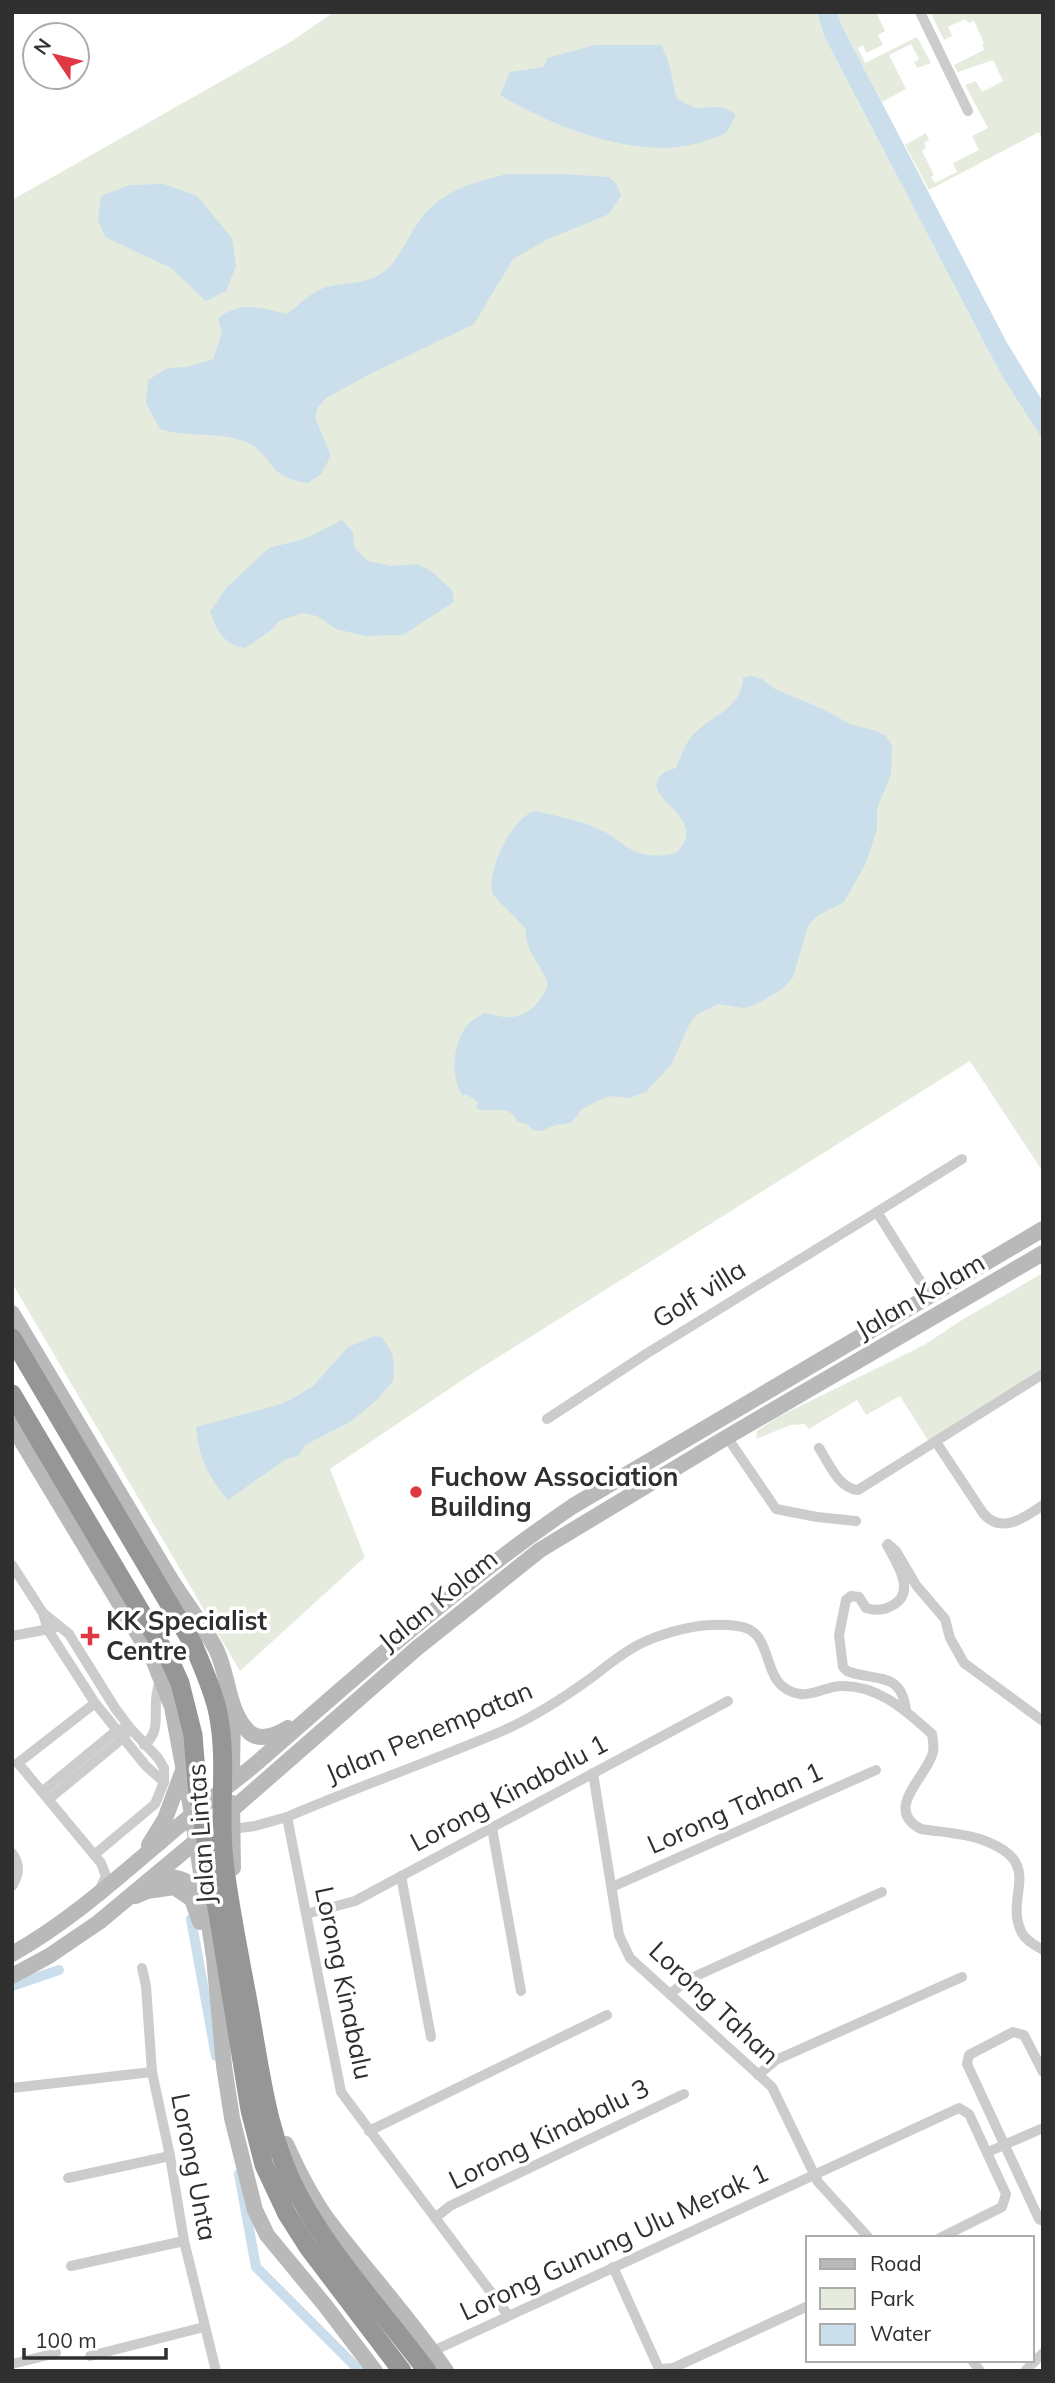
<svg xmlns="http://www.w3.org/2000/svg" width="1055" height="2383" font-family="Mulish,sans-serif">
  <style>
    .green { fill: #e5ecde }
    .water { fill: #cbdeeb }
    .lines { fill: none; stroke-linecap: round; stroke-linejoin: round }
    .canal { stroke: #cbdeeb; stroke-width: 10 }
    .street { stroke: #ccc; stroke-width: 10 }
    .secondary { stroke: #b9b9b9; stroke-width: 16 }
    .highway { stroke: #969696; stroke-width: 19 }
    .poi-dot { fill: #e03842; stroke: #fff; stroke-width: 2.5 }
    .labels { text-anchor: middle; stroke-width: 7; stroke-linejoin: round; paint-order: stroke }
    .street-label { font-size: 26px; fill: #2f2f2f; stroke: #fff }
    .poi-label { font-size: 26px; font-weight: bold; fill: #2f2f2f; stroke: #fff; text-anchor: start }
  </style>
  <rect width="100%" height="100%" fill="#fff"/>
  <g class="green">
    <polygon points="334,12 817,12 824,36 988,350 1003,378 1043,440 1043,1172 970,1061 476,1371 330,1469 365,1557 240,1671 12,1283 12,200 292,41"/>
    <polygon points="837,12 876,12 885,31 878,35 883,45 866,53 863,45 858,48 865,63 917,37 931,63 917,68 914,62 919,59 911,44 889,55 906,89 882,102 842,26"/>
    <polygon points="930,12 1043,12 1043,140 1039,132 929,190 905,145 926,133 929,140 924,143 926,148 922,151 934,175 931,177 935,183 957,172 953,163 979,150 972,136 988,128 965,85 976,81 982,92 1003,81 993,60 958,72 954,65 984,50 982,44 984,43 974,21 968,23 965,19 948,27 952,36 944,40"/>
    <polygon points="1043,1273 1043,1370 929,1442 900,1396 866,1415 857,1400 809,1429 805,1424 791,1425 756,1439 757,1431 778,1417 924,1345 965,1318"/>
  </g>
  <g class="water">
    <polygon points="817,12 837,12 842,26 1006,341 1043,402 1043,440 1003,378 988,350 824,36"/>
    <path d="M595 45H661C672 65 671 78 677 99L695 108 722 107 736 114C733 120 730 129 725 133 722 136 714 138 710 139 648 165 555 128 500 95L510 72 544 67 547 58Z"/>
    <path d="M508 174H562L609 177 616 183 621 195 609 214 546 240 513 259 474 324 370 374 326 398 318 407 315 417 331 456 321 474 308 483C296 481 282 478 274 468 265 458 259 447 246 442 218 431 188 438 160 429L146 403 148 380 168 368 187 367 213 359 222 333 218 319C238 301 262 307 286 314 298 307 309 294 321 289 344 280 364 288 387 269 399 258 408 238 417 224 438 192 472 182 508 174Z"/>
    <polygon points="164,184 197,196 232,238 236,266 226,291 206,301 171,268 105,237 98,220 101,196 130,185"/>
    <path d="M342 520 353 532 354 547 368 561 392 566 417 564 431 571 452 590 454 602 403 635 365 636 336 629 317 616 302 613 279 621 270 631 245 648C224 645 217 631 210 612L226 588 269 548 307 538Z"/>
    <path d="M751 676 762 679 775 689 823 709 850 724 876 731 886 736 892 745 891 775 877 808V829L866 863 844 902 817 916 808 926 793 977 784 988 755 1005 743 1008 718 1004 696 1015 689 1025 671 1065 646 1092 629 1098 611 1096 602 1099 582 1109 571 1123C565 1124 559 1124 553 1126 543 1129 537 1137 528 1124L517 1122C511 1102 490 1115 476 1108L478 1102 466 1094 463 1096C449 1076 453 1039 470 1022 474 1019 480 1016 484 1013 492 1014 499 1017 506 1017 528 1018 540 1003 548 985 543 966 524 951 526 930 520 920 496 900 493 894 485 872 512 817 535 811 553 815 572 819 589 825 625 837 629 864 676 853 711 819 645 800 658 779 662 772 668 770 676 768 680 760 682 751 687 743 703 716 741 714 743 678Z"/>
    <path d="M375 1336 382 1337 392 1353 394 1366 393 1381 377 1400 350 1422 305 1445 298 1456 286 1459 228 1500C209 1479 198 1456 196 1427L281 1404 297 1396 314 1385 348 1347Z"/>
  </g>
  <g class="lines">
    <g class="canal">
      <polyline points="191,1919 216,2056"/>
      <polyline points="12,1986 59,1970"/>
      <polyline points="239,2174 256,2267 360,2371"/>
    </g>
    <g class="street">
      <polyline points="920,12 968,111"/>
      <polyline points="877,1212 962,1159"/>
      <polyline points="547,1419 646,1354 877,1212 929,1295"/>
      <polyline points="727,1437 776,1509 817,1517 856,1521"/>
      <path d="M936 1442 983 1513C1001 1535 1024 1518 1043 1505"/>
      <path d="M819 1448C829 1463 838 1488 858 1490L1043 1374"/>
      <polyline points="12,1565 43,1613 48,1630 95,1703 146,1766 164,1782"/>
      <polyline points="43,1613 69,1634 115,1708 130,1728 158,1758 164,1768 164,1782 155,1804 94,1855"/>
      <polyline points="12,1636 54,1628"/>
      <polyline points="95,1703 18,1763 101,1863 106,1876 100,1889"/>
      <path d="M906 1711C902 1670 875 1682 847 1671L843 1667 839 1635 846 1600 851 1596 859 1597 866 1608C875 1611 885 1610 893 1605 917 1592 896 1562 887 1545L888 1544 896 1551 916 1585 945 1619 950 1638 964 1663 1043 1721"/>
      <path d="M144 1745C159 1733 155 1720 156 1702 156 1694 158 1687 160 1679"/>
      <polyline points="593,1773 619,1935 630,1958 772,2087 818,2182 869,2238"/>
      <polyline points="43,1791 117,1730 123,1729"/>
      <polyline points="49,1799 123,1738 127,1733"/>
      <polyline points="287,1817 341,2092 508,2315"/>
      <polyline points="492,1828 521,1991"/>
      <path d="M232 1829 255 1826 287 1817C357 1787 429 1762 500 1732 533 1718 562 1699 591 1678 607 1666 624 1651 644 1642 672 1630 706 1622 737 1626 779 1630 756 1687 800 1694 813 1696 828 1686 841 1686 879 1685 906 1711 932 1734 933 1740 934 1747 933 1752 928 1776 882 1809 921 1829 940 1832 962 1833 980 1839 1049 1863 1002 1895 1022 1933 1026 1941 1035 1945 1043 1950"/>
      <path d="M12 1853C21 1865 19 1875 12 1886"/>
      <polyline points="401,1876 431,2037"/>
      <polyline points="612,1887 876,1770"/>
      <polyline points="306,1914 355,1901 728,1701"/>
      <polyline points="142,1968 146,1986 152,2072 170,2156 184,2241 216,2371"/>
      <polyline points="670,1994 687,1980 882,1892"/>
      <polyline points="1043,2072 1024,2035 1013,2032 969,2055 967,2064 1039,2219 1043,2221"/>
      <polyline points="758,2075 776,2060 962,1977"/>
      <polyline points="12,2088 152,2072"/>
      <polyline points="369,2131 607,2015"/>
      <polyline points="988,2152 1043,2128"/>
      <polyline points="68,2178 170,2156"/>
      <polyline points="435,2218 450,2206 684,2094"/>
      <polyline points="71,2266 184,2241"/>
      <polyline points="613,2267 660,2371"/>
      <polyline points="433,2351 959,2108 969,2114 1006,2194 1002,2207 940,2238"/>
      <polyline points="90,2356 204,2327"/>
      <polyline points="972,2360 980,2371"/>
      <polyline points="12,2364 56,2353"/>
      <polyline points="659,2369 673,2368 808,2306"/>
      <polyline points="1025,2371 1043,2353"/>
    </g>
    <g class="secondary">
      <path d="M12 1313C63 1398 114 1483 164 1568 180 1596 201 1621 216 1649 229 1675 227 1711 249 1732 259 1742 277 1735 288 1728"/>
      <polyline points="12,1425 153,1659 172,1707 192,1814 214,1957 224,2066 232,2118 255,2210 267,2235 324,2304 375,2371"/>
      <polyline points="232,1771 233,1707"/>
      <polyline points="232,1803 233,1868"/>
      <polyline points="149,1845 165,1819 182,1773"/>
      <path d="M159 1876C182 1877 188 1880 203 1897"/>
      <polyline points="136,1896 147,1891 174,1887 192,1899 200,1922"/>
      <path d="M12 1954C78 1917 135 1862 193 1814 214 1796 238 1779 259 1761 361 1672 461 1582 573 1506L1043 1229"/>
      <polyline points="12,1976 49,1956 99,1922 195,1842 417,1648 540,1550 727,1437 1043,1253"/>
      <path d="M286 2144C299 2173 314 2203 334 2228 371 2276 412 2321 446 2371"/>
    </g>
    <g class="highway">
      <path d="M12 1338 193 1644C202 1666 213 1689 218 1713 228 1762 218 1812 224 1861 230 1912 241 1962 250 2013 261 2075 268 2139 299 2196 333 2259 384 2313 427 2371"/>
      <polyline points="12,1394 170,1661 180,1683 193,1735 197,1785 250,2110 264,2165 287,2214 308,2247 402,2371"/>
    </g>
  </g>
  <g class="poi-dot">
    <circle cx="416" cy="1492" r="7"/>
    <path d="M86.5 1625.5h7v7h7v7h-7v7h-7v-7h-7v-7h7z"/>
  </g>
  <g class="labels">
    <g class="street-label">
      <text transform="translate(699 1294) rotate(-32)" y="9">Golf villa</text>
      <text transform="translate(920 1296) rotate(-30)" y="9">Jalan Kolam</text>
      <text transform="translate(438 1600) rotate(-39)" y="9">Jalan Kolam</text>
      <text transform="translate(429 1732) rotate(-23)" y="9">Jalan Penempatan</text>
      <text transform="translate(509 1793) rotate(-28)" y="9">Lorong Kinabalu 1</text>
      <text transform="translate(735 1808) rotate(-24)" y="9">Lorong Tahan 1</text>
      <text transform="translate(201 1834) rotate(-94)" y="9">Jalan Lintas</text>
      <text transform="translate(344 1983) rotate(78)" y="9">Lorong Kinabalu</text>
      <text transform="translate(714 2003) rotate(43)" y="9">Lorong Tahan</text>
      <text transform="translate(549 2134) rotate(-26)" y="9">Lorong Kinabalu 3</text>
      <text transform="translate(194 2167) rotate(79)" y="9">Lorong Unta</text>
      <text transform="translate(614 2242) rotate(-25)" y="9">Lorong Gunung Ulu Merak 1</text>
    </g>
    <g class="poi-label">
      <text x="430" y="1486">Fuchow Association<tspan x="430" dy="30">Building</tspan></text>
      <text x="106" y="1630">KK Specialist<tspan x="106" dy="30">Centre</tspan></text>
    </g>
  </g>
  <rect width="1055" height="2383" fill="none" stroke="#2f2f2f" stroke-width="28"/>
  <rect x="806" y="2236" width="228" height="126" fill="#ffffff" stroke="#acacac" stroke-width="2"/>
  <rect x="820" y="2259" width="35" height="10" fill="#b9b9b9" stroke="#acacac" stroke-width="2"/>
  <text x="870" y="2271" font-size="21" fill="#2f2f2f">Road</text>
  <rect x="820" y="2288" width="35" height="21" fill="#e5ecde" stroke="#acacac" stroke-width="2"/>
  <text x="870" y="2306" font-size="21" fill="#2f2f2f">Park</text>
  <rect x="820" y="2324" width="35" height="21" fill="#cbdeeb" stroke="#acacac" stroke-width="2"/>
  <text x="870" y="2341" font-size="21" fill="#2f2f2f">Water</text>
  <g transform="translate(56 56) rotate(305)"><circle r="33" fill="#ffffff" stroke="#acacac" stroke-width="2"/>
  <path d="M0-5L12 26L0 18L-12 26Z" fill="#e03842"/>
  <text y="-10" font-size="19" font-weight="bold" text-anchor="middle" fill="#2f2f2f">N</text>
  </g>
  <path d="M24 2348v10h142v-10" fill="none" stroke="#2f2f2f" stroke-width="3.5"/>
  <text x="35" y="2348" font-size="21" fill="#2f2f2f" stroke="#ffffff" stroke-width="5" paint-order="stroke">100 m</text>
</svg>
